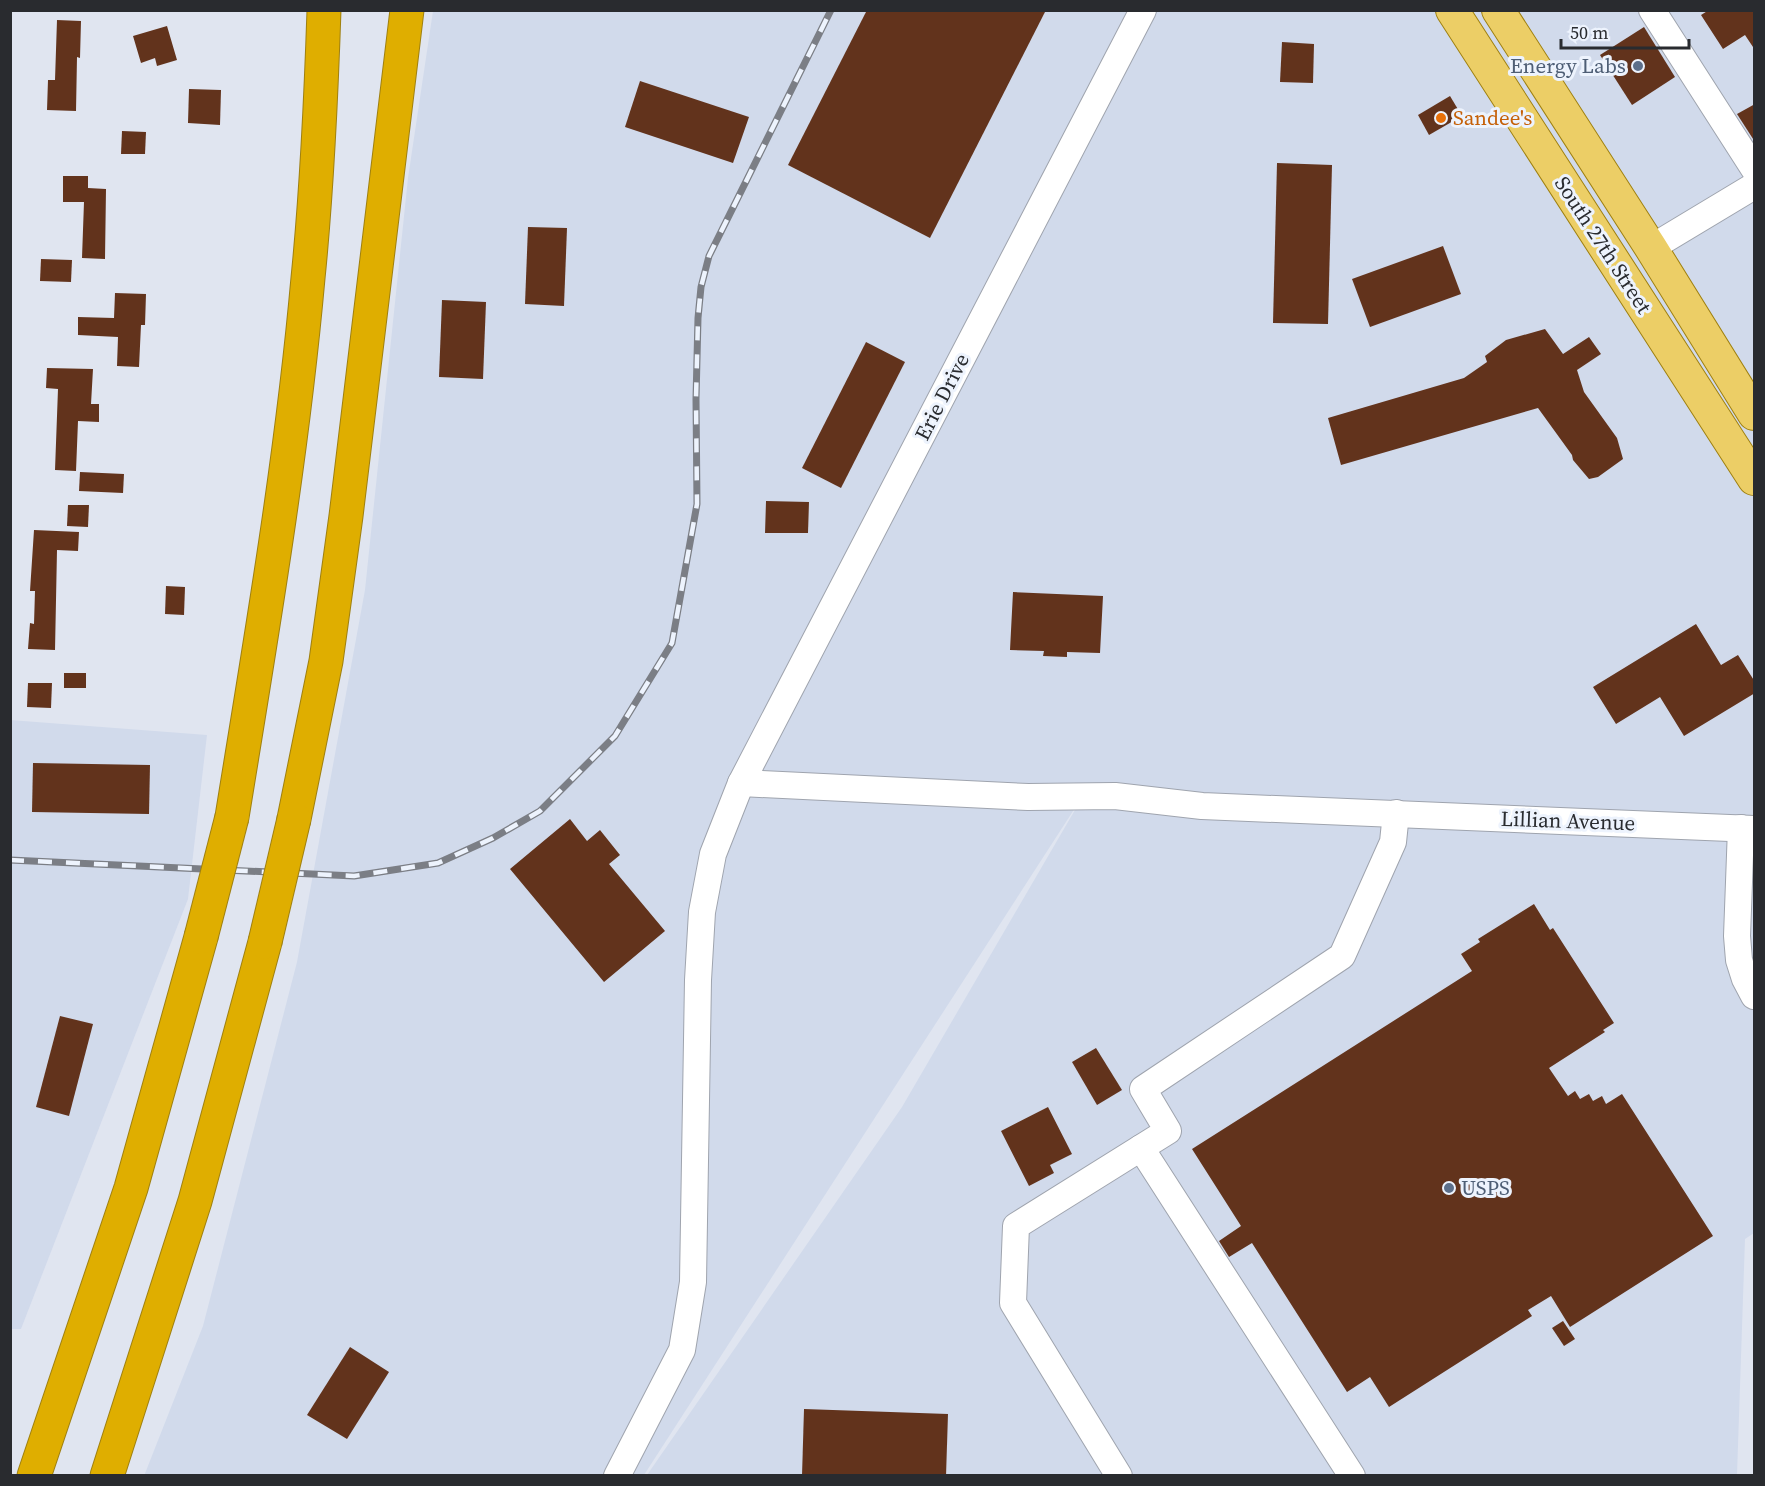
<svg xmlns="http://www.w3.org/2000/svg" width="1765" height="1486" font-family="'Source Serif 4',serif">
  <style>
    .built { fill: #d1daeb }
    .building { fill: #62331c }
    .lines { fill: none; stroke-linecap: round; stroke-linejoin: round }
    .minor-casing { stroke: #9fa4ae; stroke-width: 28 }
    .major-casing { stroke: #9f8010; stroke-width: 34 }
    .highway-casing { stroke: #9f8010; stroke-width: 35 }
    .path { stroke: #9b9fa7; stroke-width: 3; stroke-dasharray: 3 4.5; stroke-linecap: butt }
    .minor { stroke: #fff; stroke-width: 26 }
    .major { stroke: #ecce66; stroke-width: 32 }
    .highway { stroke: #dfae00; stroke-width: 33 }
    .rail-casing { stroke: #7b7e85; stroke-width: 7 }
    .rail { stroke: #edf3fd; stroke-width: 4.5; stroke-dasharray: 14; stroke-linecap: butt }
    .highway-bridge-casing { stroke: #9f8010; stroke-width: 35; stroke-linecap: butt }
    .highway-bridge { stroke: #dfae00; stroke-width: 33 }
    .service-dot { fill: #5c6f8a; stroke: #edf3fd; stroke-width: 2 }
    .food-dot { fill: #e8710a; stroke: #edf3fd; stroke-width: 2 }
    .labels { text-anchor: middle; stroke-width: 6; stroke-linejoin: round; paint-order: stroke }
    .service-label { font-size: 21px; fill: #4e5e75; stroke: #edf3fd; text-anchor: end }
    .food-label { font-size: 21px; fill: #c56008; stroke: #edf3fd; text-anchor: start }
    .street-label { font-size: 21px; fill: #292b2f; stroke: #edf3fd }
  </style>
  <rect width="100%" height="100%" fill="#e0e5f0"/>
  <g class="built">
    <polygon points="433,11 1754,11 1754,1233 1745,1239 1737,1475 647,1475 902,1107 1086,791 644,1475 144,1476 203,1326 297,962 365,590 408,178"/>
    <polygon points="10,720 207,735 188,899 21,1329 10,1329"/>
  </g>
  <g class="building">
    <polygon points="867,10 1046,10 930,238 788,165"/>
    <polygon points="1709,10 1755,10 1755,50 1745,35 1723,49 1701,15"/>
    <polygon points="57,20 81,21 80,58 77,57 76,111 47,110 48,80 55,80"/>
    <polygon points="167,26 177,60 157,66 155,58 141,63 133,36"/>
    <polygon points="1644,27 1675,77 1632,105 1600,55"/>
    <polygon points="1282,42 1314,44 1313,83 1280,82"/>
    <polygon points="640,81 749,117 733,163 625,127"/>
    <polygon points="189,89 221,90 220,125 188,123"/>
    <polygon points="1450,96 1462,116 1429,135 1418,115"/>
    <polygon points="1755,104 1755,142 1737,114"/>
    <polygon points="122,131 146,132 145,154 121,154"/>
    <polygon points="1277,163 1332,165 1328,324 1273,323"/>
    <polygon points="63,176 88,176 88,188 106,189 105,259 82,258 84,202 63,202"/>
    <polygon points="528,227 567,228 564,306 525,304"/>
    <polygon points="1443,246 1461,294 1370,327 1352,279"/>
    <polygon points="41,259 72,260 71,282 40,281"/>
    <polygon points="115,293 146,294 145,325 141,325 139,367 117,366 118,337 78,335 78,317 114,318"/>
    <polygon points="442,300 486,302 483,379 439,377"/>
    <polygon points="1545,329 1563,354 1589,337 1601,354 1577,370 1584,392 1617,438 1623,459 1598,477 1589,479 1573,460 1572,455 1538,408 1341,465 1328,418 1464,378 1487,362 1485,356 1506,340"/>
    <polygon points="866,342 905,362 841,488 802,468"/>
    <polygon points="47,368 93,369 91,404 99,404 99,422 78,421 76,471 55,470 58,389 46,388"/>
    <polygon points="80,472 124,474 123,493 79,491"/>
    <polygon points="766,501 809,502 808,533 765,533"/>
    <polygon points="68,505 89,505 88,527 67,526"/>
    <polygon points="34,530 79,532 78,551 57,550 55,650 28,649 30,623 34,624 35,591 30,591"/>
    <polygon points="166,586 185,587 184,615 165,614"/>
    <polygon points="1013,592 1103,596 1100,653 1067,652 1067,657 1043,656 1044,651 1010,650"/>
    <polygon points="1696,624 1721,665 1738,655 1755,682 1755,693 1684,736 1660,697 1616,724 1593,687"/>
    <rect x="64" y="673" width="22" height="15"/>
    <polygon points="28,683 52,683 51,708 27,707"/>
    <polygon points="33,763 150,765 149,814 32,812"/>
    <polygon points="570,819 587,841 600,830 620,855 609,864 665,931 604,982 510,869"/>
    <polygon points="1534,904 1550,930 1553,928 1614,1023 1603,1030 1605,1032 1549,1068 1568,1096 1575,1091 1580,1099 1589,1094 1593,1101 1602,1096 1606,1104 1622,1094 1713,1236 1570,1327 1551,1296 1528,1310 1532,1316 1389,1407 1370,1377 1347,1392 1252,1243 1229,1257 1219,1241 1241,1226 1192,1149 1472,971 1461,954 1480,942 1478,939"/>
    <polygon points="60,1016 93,1024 69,1116 36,1107"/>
    <polygon points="1096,1048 1122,1090 1097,1105 1072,1062"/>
    <polygon points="1048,1107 1072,1154 1050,1165 1054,1173 1029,1186 1001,1131"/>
    <polygon points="1563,1321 1575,1339 1564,1346 1552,1328"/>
    <polygon points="350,1347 389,1372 347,1439 307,1415"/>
    <polygon points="804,1409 948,1414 946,1476 802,1476"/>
  </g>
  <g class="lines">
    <defs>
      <g id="minor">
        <polyline points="1652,10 1754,169"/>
        <polyline points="1651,248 1754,186"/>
        <polyline points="741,783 1028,797 1115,796 1202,806 1754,829"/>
        <polyline points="1741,828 1737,936 1739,960 1745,979 1754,996"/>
        <polyline points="1141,1148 1352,1476"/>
        <polyline points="617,1476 682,1350 693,1282 698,980 702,912 713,854 741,783 1143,10"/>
        <polyline points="1119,1476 1013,1303 1016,1226 1168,1131 1143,1089 1342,956 1393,842 1396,813"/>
      </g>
      <g id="major">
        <polyline points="1452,10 1754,479"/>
        <polyline points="1498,10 1651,248 1754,414"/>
      </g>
      <g id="highway">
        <path d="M232 817C261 638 292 458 308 278 317 189 321 100 324 10"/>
        <polyline points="294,819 326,661 346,516 407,10"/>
        <polyline points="34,1476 131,1188 201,937"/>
        <polyline points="107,1476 195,1201 265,942"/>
      </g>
    </defs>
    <use href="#minor" class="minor-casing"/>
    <use href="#major" class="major-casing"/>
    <use href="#highway" class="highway-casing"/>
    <polyline class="path" points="10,771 10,784"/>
    <use href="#minor" class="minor"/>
    <use href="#major" class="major"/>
    <use href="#highway" class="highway"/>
    <defs>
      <polyline id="rail" points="10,860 354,876 438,863 493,838 540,811 615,736 672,643 697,504 696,399 698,318 701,287 709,256 831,10"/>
    </defs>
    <use href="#rail" class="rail-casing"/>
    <use href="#rail" class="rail"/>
    <defs>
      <g id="highway-bridge">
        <polyline points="201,937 232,817"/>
        <polyline points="265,942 294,819"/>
      </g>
    </defs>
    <use href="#highway-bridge" class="highway-bridge-casing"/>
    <use href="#highway-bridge" class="highway-bridge"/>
  </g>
  <g class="service-dot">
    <circle cx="1638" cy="66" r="6"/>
    <circle cx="1449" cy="1188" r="6"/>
  </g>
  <circle class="food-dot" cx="1441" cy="118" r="6"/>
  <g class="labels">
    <g class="service-label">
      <text x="1626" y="73">Energy Labs</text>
      <text x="1461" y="1195" text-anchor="start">USPS</text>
    </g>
    <g class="food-label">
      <text x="1453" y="125">Sandee's</text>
    </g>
    <g class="street-label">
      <text transform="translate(1603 245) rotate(57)" y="7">South 27th Street</text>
      <text transform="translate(942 397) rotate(-63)" y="7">Erie Drive</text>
      <text transform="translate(1568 821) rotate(2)" y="7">Lillian Avenue</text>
    </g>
  </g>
  <rect width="1765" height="1486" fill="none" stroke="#292b2f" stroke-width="24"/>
  <path d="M1561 39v9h128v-9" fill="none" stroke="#292b2f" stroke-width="3"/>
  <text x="1570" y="39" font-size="18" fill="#292b2f" stroke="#edf3fd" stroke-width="4.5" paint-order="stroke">50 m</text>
</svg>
